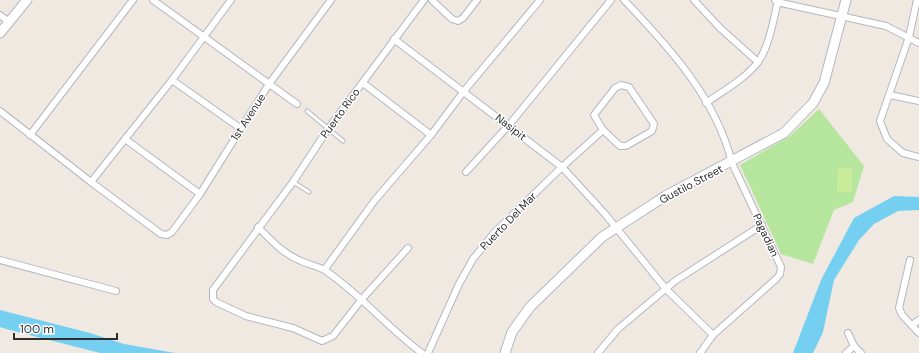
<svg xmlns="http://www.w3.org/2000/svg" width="919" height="353" font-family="'DM Sans',sans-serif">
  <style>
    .green { fill: #b6e59e }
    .pitch { fill: #c9ec9a }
    .water { fill: #75cff0 }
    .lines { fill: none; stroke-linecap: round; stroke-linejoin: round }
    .lane-casing { stroke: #b4b7c1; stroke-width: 5 }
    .street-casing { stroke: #b4b7c1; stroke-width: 8 }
    .secondary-casing { stroke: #b4b7c1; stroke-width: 11 }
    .lane { stroke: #fff; stroke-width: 3 }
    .street { stroke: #fff; stroke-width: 6 }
    .secondary { stroke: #fff; stroke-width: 9 }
    .labels { text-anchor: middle; stroke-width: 3; stroke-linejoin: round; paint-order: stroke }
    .street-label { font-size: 11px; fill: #2e2e2e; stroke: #fff }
  </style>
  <rect width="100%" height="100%" fill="#efe9e1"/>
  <polygon class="green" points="819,109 864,166 853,202 834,210 813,264 781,254 740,165 790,136"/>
  <polygon class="pitch" points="838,168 852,168 852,192 837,192"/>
  <g class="water">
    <polygon points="894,196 919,197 919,210 898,211 874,224 859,240 834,280 823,332 813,353 793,353 821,280 854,218"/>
    <polygon points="0,310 90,333 124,344 175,353 100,353 6,329 0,327"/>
  </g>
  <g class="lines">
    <defs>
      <g id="lane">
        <polyline points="307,111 343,141"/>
        <polyline points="293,182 309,192"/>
      </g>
      <g id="street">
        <polyline points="153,0 297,104"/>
        <polyline points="432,0 452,19 458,21 463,18 477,0"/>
        <polyline points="694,0 720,28 758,62"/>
        <polyline points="775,0 777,2 886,26 919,43"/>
        <polyline points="917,0 909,37 880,121 887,139 903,153 919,157"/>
        <polyline points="0,15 9,22"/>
        <path d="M394 39 562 167 605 214 666 289 713 335 776 279 780 274 781 267 732 163C716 98 669 47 624 0"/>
        <polyline points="172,80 240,128"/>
        <polygon points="621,85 629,87 654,124 652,131 626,146 620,146 603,130 594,115 615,88"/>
        <polyline points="890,95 919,101"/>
        <path d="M706 103C724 90 744 80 758 62 769 47 774 18 778 0"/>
        <polyline points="0,111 91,182 161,234 167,235 172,232 200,194 269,84 331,0"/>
        <polyline points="30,135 133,0"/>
        <polyline points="431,135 464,91 540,0"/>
        <polyline points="125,139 200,194"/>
        <polyline points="466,172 509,125 611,0"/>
        <polyline points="91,182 172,80 231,0"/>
        <path d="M258 227C271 240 283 254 301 261 309 265 319 266 326 271 361 295 388 328 422 353"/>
        <polyline points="408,248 362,299 333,336 322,341 293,328 246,316 216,302 213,299 213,290 293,182 328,129 424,0"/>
        <polyline points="0,260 116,291"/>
        <polyline points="910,260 899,308 902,315 919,333"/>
        <polyline points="325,269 375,200 431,135 363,83"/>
        <polyline points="912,325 919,320"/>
        <polyline points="848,333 854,346"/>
        <polyline points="428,353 459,284 473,259 494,233 562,167 603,130"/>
        <polyline points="598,353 618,329 675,281 762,225"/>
        <polyline points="700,353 713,335"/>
        <polyline points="846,353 854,346 861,353"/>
      </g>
      <g id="secondary">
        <polyline points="0,33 27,0"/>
        <polyline points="505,353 512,332 530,307 602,237 667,195 784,133 813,103 824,83 846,0"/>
      </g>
    </defs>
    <use href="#lane" class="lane-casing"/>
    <use href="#street" class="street-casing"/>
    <use href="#secondary" class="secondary-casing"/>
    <use href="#lane" class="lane"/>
    <use href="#street" class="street"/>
    <use href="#secondary" class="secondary"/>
  </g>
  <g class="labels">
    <g class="street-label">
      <text transform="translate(340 113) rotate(-54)" y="4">Puerto Rico</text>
      <text transform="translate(248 117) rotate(-57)" y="4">1st Avenue</text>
      <text transform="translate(511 127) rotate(38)" y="4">Nasipit</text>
      <text transform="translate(691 184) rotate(-28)" y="4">Gustilo Street</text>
      <text transform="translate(508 221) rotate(-46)" y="4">Puerto Del Mar</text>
      <text transform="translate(766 235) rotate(65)" y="4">Pagadian</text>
    </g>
  </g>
  <path d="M14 333v6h103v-6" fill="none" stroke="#2e2e2e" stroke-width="2"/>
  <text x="20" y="333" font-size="12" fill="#2e2e2e" stroke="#ffffff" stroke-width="3" paint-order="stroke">100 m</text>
</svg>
